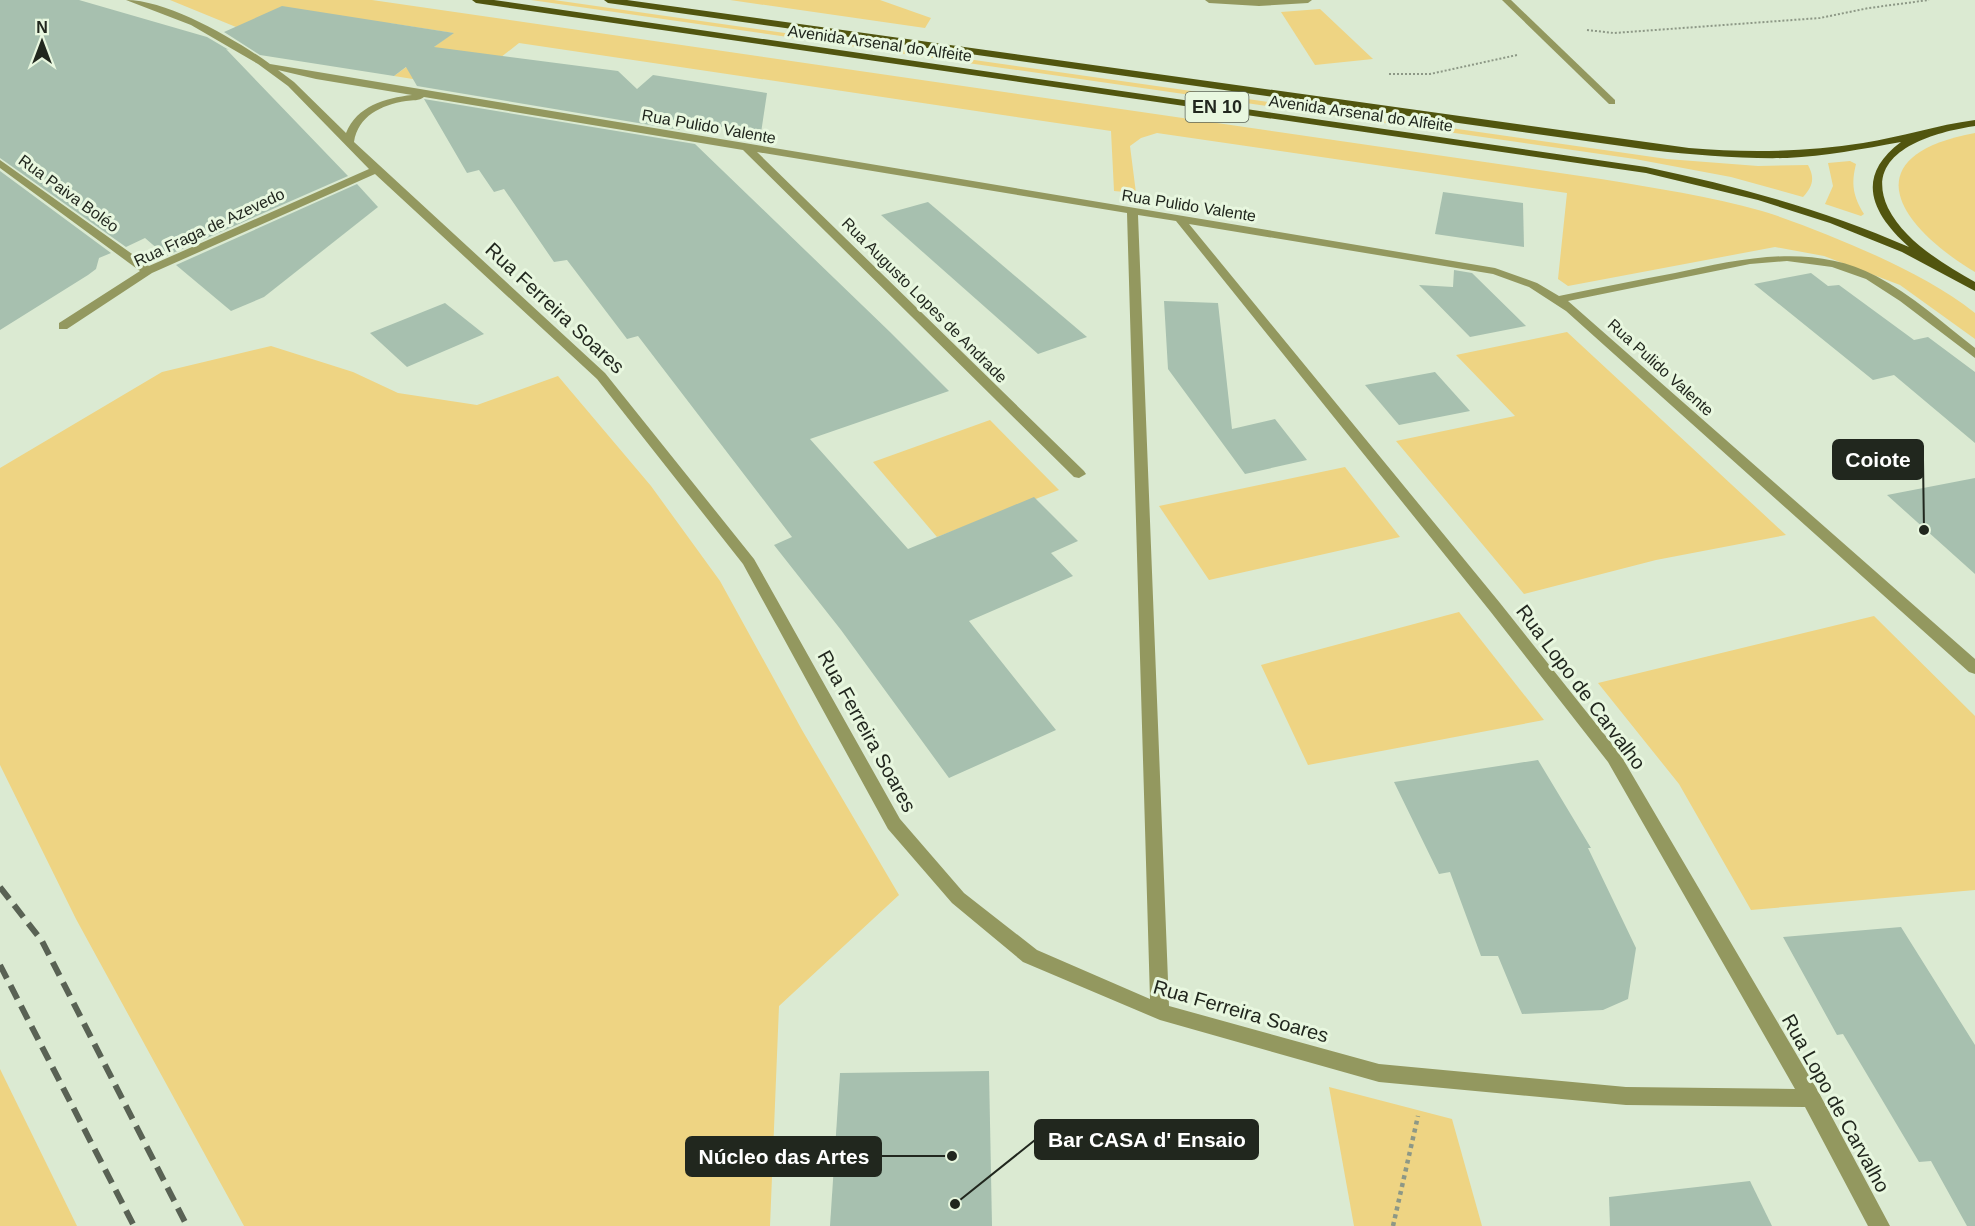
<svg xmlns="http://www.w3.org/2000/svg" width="1975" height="1226" font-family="Helvetica,sans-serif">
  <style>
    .green { fill: #eed483 }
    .building { fill: #a7c0af }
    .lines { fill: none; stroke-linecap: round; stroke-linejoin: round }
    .path-far1 { stroke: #8d9886; stroke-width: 2; stroke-dasharray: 2 2; stroke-linecap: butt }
    .path { stroke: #8d9886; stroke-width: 4.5; stroke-dasharray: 4 4; stroke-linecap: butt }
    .minor { fill: #93985f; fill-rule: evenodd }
    .major { fill: #51550f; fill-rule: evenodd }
    .rail { stroke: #596254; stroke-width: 6; stroke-dasharray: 15 8; stroke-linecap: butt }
    .labels { text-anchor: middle; stroke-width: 6; stroke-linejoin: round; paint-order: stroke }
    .far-street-label { font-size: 16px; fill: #21271e; stroke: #e8f7df }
    .shield { fill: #e8f7df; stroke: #5d6558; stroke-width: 1.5 }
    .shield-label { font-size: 18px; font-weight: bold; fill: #21271e }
    .street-label { font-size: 20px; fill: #21271e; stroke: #e8f7df }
    .leader { fill: none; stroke: #21271e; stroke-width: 2 }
    .callout-dot { fill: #21271e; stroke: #e8f7df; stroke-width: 2 }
    .callout { fill: #21271e; stroke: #21271e; stroke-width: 2 }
    .callout-label { font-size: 21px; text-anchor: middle; font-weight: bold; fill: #fff }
  </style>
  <rect width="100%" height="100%" fill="#dbead2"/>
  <g class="green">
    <path d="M170 0H372L1601 179C1654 188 1710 196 1762 211 1801 223 1839 239 1877 256 1911 272 1945 289 1975 313V339L1900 285 1824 256 1775 247 1568 286 1558 279 1567 193 1157 133 1141 138 1130 146 1136 193 1114 191 1111 131 519 43 463 87 394 76 453 33 389 23 236 27Z"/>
    <path d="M531 0H554L1667 159 1758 166 1808 165C1815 178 1813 186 1803 197L1731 177 1635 159Z"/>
    <polygon points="730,0 880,0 931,18 925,28"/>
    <polygon points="1320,9 1373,59 1315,65 1281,12"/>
    <path d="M1975 133V272C1898 226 1851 156 1975 133Z"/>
    <path d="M1850 161 1856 164C1851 184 1853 196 1864 214L1861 216 1825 204 1833 186 1828 163Z"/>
    <polygon points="1567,332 1786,535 1656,560 1524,594 1396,441 1515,416 1456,355"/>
    <polygon points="271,346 353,372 398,393 477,405 558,376 651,486 720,581 802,730 899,895 779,1006 770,1226 244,1226 76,919 0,765 0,468 162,372"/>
    <polygon points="990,420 1059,490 937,537 873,462"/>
    <polygon points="1345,467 1400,537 1209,580 1159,506"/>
    <polygon points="1459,612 1544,720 1308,765 1261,665"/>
    <polygon points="1874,616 1975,716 1975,890 1751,910 1679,784 1598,683"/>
    <polygon points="0,1069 77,1226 0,1226"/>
    <polygon points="1329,1087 1452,1119 1482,1226 1354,1226"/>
  </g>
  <g class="building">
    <polygon points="0,0 79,0 207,37 229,50 226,49 348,176 166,256 145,238 126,247 0,158"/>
    <polygon points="282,6 454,33 434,47 618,71 637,89 653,75 767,93 761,133 668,119 680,130 417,86 406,67 394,76 260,55 224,32"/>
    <polygon points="424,99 695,144 890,332 949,391 810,439 908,549 1034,497 1078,541 1051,553 1073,576 969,621 1056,730 949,778 841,630 774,545 792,537 638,336 627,339 567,260 554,262 504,189 494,192 479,170 467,173"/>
    <polygon points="0,171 111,253 99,258 96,269 88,275 0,330"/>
    <polygon points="357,184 378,207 264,297 231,311 176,265"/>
    <polygon points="1443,192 1523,203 1524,247 1435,234"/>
    <polygon points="928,202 1087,337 1038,354 881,215"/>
    <polygon points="1454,270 1472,273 1526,326 1470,337 1419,285 1453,287"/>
    <polygon points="1811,273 1828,286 1839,285 1914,340 1928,337 1975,372 1975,443 1894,375 1873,380 1754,284"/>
    <polygon points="1164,301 1218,303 1232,429 1275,419 1307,460 1245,474 1168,369"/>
    <polygon points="445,303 484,334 407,367 370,333"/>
    <polygon points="1435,372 1470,411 1399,425 1365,385"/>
    <polygon points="1975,478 1975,574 1887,495"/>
    <polygon points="1538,760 1591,848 1588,848 1636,948 1628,999 1603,1010 1522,1014 1498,956 1481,956 1450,872 1439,874 1394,782"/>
    <polygon points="1901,927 1975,1045 1975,1226 1967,1226 1931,1161 1919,1162 1843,1034 1837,1035 1783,937"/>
    <polygon points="989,1071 992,1226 830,1226 840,1073"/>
    <polygon points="1750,1181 1772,1226 1610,1226 1609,1197"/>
  </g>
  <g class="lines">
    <g class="path-far1">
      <polyline points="1587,30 1614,33 1820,18 1869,8 1929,0"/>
      <polyline points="1389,74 1430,74 1517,55"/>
    </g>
    <polyline class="path" points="1393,1226 1418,1116"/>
    <g class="minor">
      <path d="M126 0C168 0 235 39 270 64L1495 268 1537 283 1559 296C1598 288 1636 280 1675 273 1741 259 1812 242 1876 276 1912 295 1943 323 1975 348V358L1900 301 1866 279 1832 267 1787 261 1750 264 1568 301 1975 659V674L1969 672 1566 311 1529 287 1493 274 1189 224 1500 603 1620 754 1818 1091 1890 1226H1868L1805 1107 1626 1105 1379 1082 1160 1020 1023 962 952 903 888 829 743 564 597 379 375 174 152 273 67 329H59V323L140 271 0 168V160L149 266 369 169 288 86 258 64 191 25ZM278 70 316 79 412 95C385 98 357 106 346 133L294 82ZM424 97 743 150 1074 477 1079 478 1086 474 1084 471 757 152 1127 213 1150 999 1037 950 964 893 900 819 754 559 605 373 354 142C358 116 381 105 406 101 413 100 419 101 424 97ZM1138 215 1176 221 1490 611 1608 762 1795 1089 1626 1087 1379 1064 1169 1006Z"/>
      <polygon points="1205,0 1312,0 1308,3 1259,6 1209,3"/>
      <polygon points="1502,0 1511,0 1615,100 1615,104 1609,104"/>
    </g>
    <path class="major" d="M472 0H494L1646 167C1737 186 1824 210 1909 247 1872 214 1854 177 1901 142 1863 149 1825 156 1787 158 1741 159 1696 155 1650 150L608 3 604 0H627L1689 148C1748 153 1805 152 1863 143 1901 137 1937 125 1975 120V126C1935 132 1861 151 1888 208 1905 242 1944 264 1975 282V291L1902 252 1830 223 1758 200 1646 173 476 3Z"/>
    <g class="rail">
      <polyline points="0,887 42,941 187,1226"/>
      <polyline points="0,965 134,1226"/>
    </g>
  </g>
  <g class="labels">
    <g class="far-street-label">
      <text transform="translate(880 43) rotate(8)" y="6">Avenida Arsenal do Alfeite</text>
      <text transform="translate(1361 113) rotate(8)" y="6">Avenida Arsenal do Alfeite</text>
      <text transform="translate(709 126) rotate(10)" y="6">Rua Pulido Valente</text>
      <text transform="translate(69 193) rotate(36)" y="6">Rua Paiva Boléo</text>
      <text transform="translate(1189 205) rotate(9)" y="6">Rua Pulido Valente</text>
      <text transform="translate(209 227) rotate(-25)" y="6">Rua Fraga de Azevedo</text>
      <text transform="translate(925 300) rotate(45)" y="6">Rua Augusto Lopes de Andrade</text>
      <text transform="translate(1661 367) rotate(42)" y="6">Rua Pulido Valente</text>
    </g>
    <rect class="shield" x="1185.5" y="92" width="63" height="30" rx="4.5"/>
    <g class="shield-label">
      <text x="1217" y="113">EN 10</text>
    </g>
    <g class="street-label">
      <text transform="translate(555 308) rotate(43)" y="7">Rua Ferreira Soares</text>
      <text transform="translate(1581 687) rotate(53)" y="7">Rua Lopo de Carvalho</text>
      <text transform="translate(867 731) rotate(61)" y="7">Rua Ferreira Soares</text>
      <text transform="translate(1241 1011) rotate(16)" y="7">Rua Ferreira Soares</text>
      <text transform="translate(1836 1103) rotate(61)" y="7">Rua Lopo de Carvalho</text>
    </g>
  </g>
  <path class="leader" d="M1924 530L1923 460M955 1204L1035 1140M952 1156L881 1156"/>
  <g class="callout-dot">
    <circle cx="1924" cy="530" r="6"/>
    <circle cx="955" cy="1204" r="6"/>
    <circle cx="952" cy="1156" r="6"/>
  </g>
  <g class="callout">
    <rect x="1833" y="440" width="90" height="39" rx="6"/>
    <rect x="1035" y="1120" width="223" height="39" rx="6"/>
    <rect x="686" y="1137" width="195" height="39" rx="6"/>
  </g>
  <g class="callout-label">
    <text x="1878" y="467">Coiote</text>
    <text x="1147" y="1147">Bar CASA d' Ensaio</text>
    <text x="784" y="1164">Núcleo das Artes</text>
  </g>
  <g transform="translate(42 42)" stroke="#e8f7df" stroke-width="4.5" paint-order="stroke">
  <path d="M0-4.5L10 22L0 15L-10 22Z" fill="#21271e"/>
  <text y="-9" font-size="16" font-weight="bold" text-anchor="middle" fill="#21271e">N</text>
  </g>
</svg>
